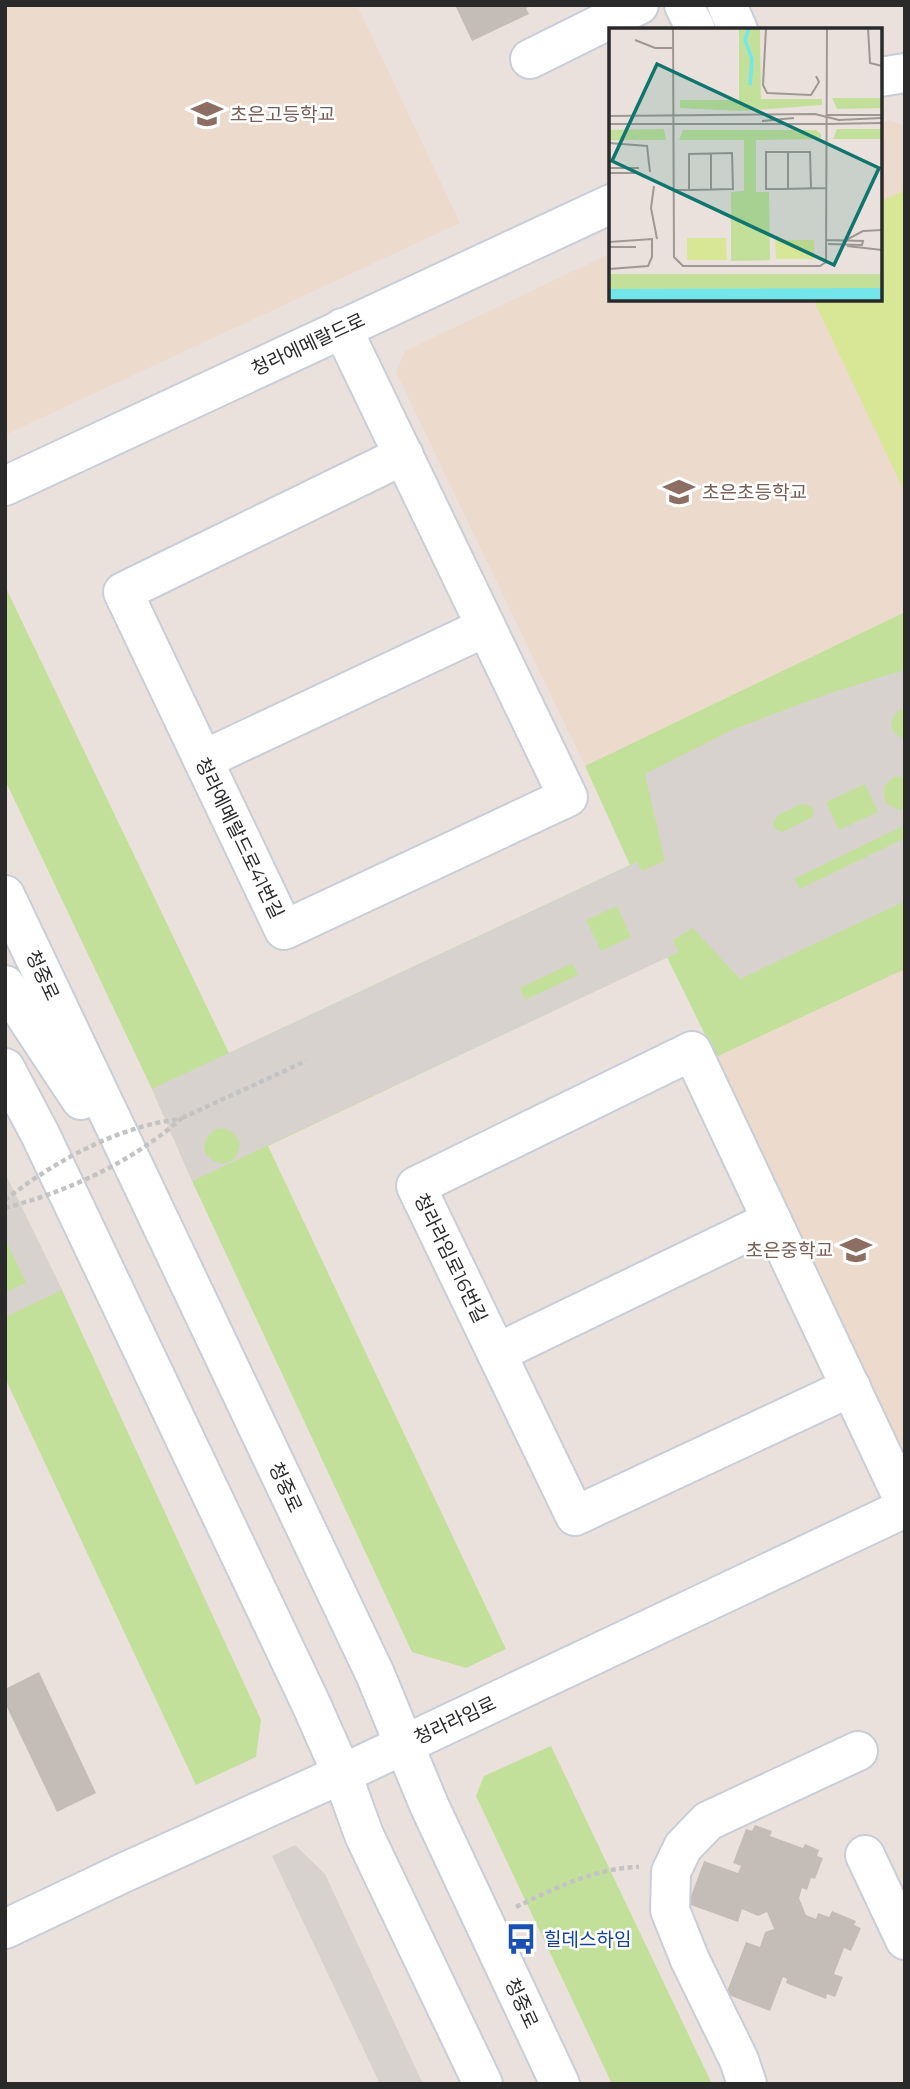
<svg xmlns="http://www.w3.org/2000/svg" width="910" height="2089" font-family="Montserrat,'Noto Sans KR',sans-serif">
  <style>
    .education { fill: #ecdacc }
    .green { fill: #c2e09a }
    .pitch { fill: #d8e796 }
    .plaza { fill: #d8d2ce; fill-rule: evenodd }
    .building { fill: #c4bcb7 }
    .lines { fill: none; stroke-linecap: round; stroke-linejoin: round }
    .minor-casing { stroke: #c7ced7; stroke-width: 42 }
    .path { stroke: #c3c3c3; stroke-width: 4.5; stroke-dasharray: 5 3.5; stroke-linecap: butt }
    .minor { stroke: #fff; stroke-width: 38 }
    .path-bridge { stroke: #c3c3c3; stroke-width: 4.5; stroke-dasharray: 5 3.5; stroke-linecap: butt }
    .labels { text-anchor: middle; stroke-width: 5; stroke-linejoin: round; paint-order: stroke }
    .education-label { font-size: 19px; fill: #785e54; stroke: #fff; text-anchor: start }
    .street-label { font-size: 19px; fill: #2a2a2a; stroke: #fff }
    .transit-label { font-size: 19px; fill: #164399; stroke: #fff; text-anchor: start }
    .inset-river { fill: none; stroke: #72e6ea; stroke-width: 3.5 }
    .inset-road { fill: none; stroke: #9e9895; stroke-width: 2 }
    .view { fill: #0f766e; fill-opacity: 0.15; stroke: #0f766e; stroke-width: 3.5 }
    .inset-edge { fill: none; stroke: #2a2a2a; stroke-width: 3.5 }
  </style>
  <rect width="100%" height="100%" fill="#ebe1dc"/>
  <g class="education">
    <polygon points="5,5 357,5 460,223 5,435"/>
    <polygon points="889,120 905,126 905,612 585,766 396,372 405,351 611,253 611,299 880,299 880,124"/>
    <polygon points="905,969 905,1445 898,1443 716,1057"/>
  </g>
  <g class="green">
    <polygon points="5,586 229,1053 630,865 585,766 905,612 905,969 716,1057 667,957 268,1146 506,1649 466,1668 412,1652 192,1181 152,1089 5,780"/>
    <polygon points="5,1173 62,1290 261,1720 256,1757 196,1785 5,1378"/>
    <polygon points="551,1746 712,2084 612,2084 476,1796 484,1776"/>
  </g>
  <polygon class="pitch" points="905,190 905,493 813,299 880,299 880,202"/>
  <g class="plaza">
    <path d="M905 670V708L897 712 891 721 893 732 905 740V776L893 777 886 784 884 790 885 801 889 805 899 810 905 809V825L794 879 800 889 905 838V901L740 979 693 928 673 940 679 952 192 1181 152 1089 637 862 642 871 665 861 645 774 734 729 833 692ZM865 784 878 812 839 830 826 802ZM801 804 811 806 814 812 812 817 783 832 775 829 773 824 777 816ZM617 906 631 937 601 951 586 920ZM572 963 578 975 525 1000 520 988ZM224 1128 234 1133 240 1143 239 1149 235 1159 224 1164 213 1161 205 1153 204 1146 208 1135 217 1129Z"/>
    <polygon points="5,1173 62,1290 5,1317 5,1293 26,1283 5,1238"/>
    <polygon points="295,1845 325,1874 423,2084 380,2084 272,1856"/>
  </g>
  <g class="building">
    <polygon points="455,5 533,5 526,8 529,14 472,41"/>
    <polygon points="39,1672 96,1793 57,1812 5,1703 5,1689"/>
    <polygon points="755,1825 772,1831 770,1836 803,1848 805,1844 819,1850 817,1856 823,1858 815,1879 811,1878 807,1890 802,1888 799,1898 806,1915 816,1919 818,1913 829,1917 832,1911 856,1921 854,1925 861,1928 851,1951 844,1948 834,1974 843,1977 835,1997 827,1994 826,1999 786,1983 787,1979 783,1977 770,2011 726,1994 746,1942 760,1947 765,1932 774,1929 767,1912 758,1916 742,1909 738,1922 688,1904 704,1861 738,1873 741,1866 733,1863 746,1829 752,1831"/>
  </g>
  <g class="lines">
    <defs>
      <g id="minor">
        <polyline points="684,5 696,30"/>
        <polyline points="727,5 738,30"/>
        <polyline points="530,59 639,5"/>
        <polyline points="880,77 905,73"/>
        <polyline points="342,328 568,797 284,930 123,592 404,455"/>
        <polyline points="5,486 611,204"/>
        <polyline points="203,760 486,627"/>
        <polyline points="5,895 375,1674 429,1805 560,2084"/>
        <polyline points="5,985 81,1100"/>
        <polyline points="5,1068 40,1134 311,1704 342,1774 364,1835 483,2084"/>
        <polyline points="497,1353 772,1220"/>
        <polyline points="851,1387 575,1516 416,1186 692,1051 905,1503"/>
        <polyline points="865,1855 905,1940"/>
        <polyline points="5,1929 123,1873 342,1774 905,1508"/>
        <polyline points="747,2084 739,2060 690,1960 670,1910 671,1872 683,1847 708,1821 858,1751"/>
      </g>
    </defs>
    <use href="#minor" class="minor-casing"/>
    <g class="path">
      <polyline points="182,1118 306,1061"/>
      <path d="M516 1907C555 1888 595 1868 639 1867"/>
    </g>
    <use href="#minor" class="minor"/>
    <g class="path-bridge">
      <path d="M5 1200C55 1161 118 1126 181 1119"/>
      <path d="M5 1208C69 1191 132 1162 182 1118"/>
    </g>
  </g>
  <defs>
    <symbol id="school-bare" viewBox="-9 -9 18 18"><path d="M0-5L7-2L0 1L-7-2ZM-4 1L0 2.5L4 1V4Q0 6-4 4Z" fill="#8d6e63" stroke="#fff" stroke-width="2.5" paint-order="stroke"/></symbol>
    <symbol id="bus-bare" viewBox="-9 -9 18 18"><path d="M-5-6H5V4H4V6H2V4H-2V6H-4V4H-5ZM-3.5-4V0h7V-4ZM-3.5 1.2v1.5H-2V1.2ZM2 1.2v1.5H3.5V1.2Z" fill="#1a4fb4" stroke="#fff" stroke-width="2.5" paint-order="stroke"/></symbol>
  </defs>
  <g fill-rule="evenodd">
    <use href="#school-bare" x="185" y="92" width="44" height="44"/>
    <use href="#school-bare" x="657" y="470" width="44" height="44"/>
    <use href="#school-bare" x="834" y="1228" width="44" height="44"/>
    <use href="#bus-bare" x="499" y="1917" width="44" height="44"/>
  </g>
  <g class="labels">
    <g class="education-label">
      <text x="230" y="121">초은고등학교</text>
      <text x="702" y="499">초은초등학교</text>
      <text x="833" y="1257" text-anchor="end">초은중학교</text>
    </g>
    <g class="street-label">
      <text transform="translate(308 344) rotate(-25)" y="7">청라에메랄드로</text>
      <text transform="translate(240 838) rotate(64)" y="7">청라에메랄드로41번길</text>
      <text transform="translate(43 975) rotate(65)" y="7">청중로</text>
      <text transform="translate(451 1258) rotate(64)" y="7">청라라임로16번길</text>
      <text transform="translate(286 1487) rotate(65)" y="7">청중로</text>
      <text transform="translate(455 1720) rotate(-25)" y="7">청라라임로</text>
      <text transform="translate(522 2003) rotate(65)" y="7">청중로</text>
    </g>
    <g class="transit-label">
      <text x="544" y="1946">힐데스하임</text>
    </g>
  </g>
  <g transform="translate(609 28)">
    <rect width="273" height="273" fill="#ebe1dc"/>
    <path d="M130 0H151L152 71H213V77L132 83 71 80V72H130ZM223 70H273V80L228 81ZM55 101 57 112H0V102ZM228 101H273V111H224ZM74 102H207L212 106V111L147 112V164H160L161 232 122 233V164L135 163V112H70ZM0 246H273V273H0Z" fill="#c2e09a"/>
    <path d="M78 210H117L118 232H78ZM166 212H205V231H167Z" fill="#d8e796"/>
    <path d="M273 260V273H0V261Z" fill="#72e6ea"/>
    <path class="inset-river" d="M140 0 136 12 143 31 141 57"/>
    <path class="inset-road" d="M64 0 65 229 74 238H211L217 234 218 0M157 0 154 57 158 65 202 67 210 54 207 48M259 0 261 35 273 38M26 12 46 20H64M218 87H273M0 88 206 86 230 92 272 90M153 93 185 90M0 96H218M218 96 273 95M0 115 38 118 41 144M179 124V161M102 126V161M0 140H30M0 145H28L37 150M45 158 42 180 48 211M202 160 201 124H157V161H173L218 160M65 162H80L124 161 123 125 80 126V162M218 212 254 213 253 217 219 216M237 212 254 203 273 202M0 214 43 211V229L39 238 0 241M238 218 273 222M0 219H27"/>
    <path class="view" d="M48 36 270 140 225 237 3 133Z"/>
    <rect width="273" height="273" class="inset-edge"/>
  </g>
  <rect width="910" height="2089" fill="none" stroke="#2a2a2a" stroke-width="14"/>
</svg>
